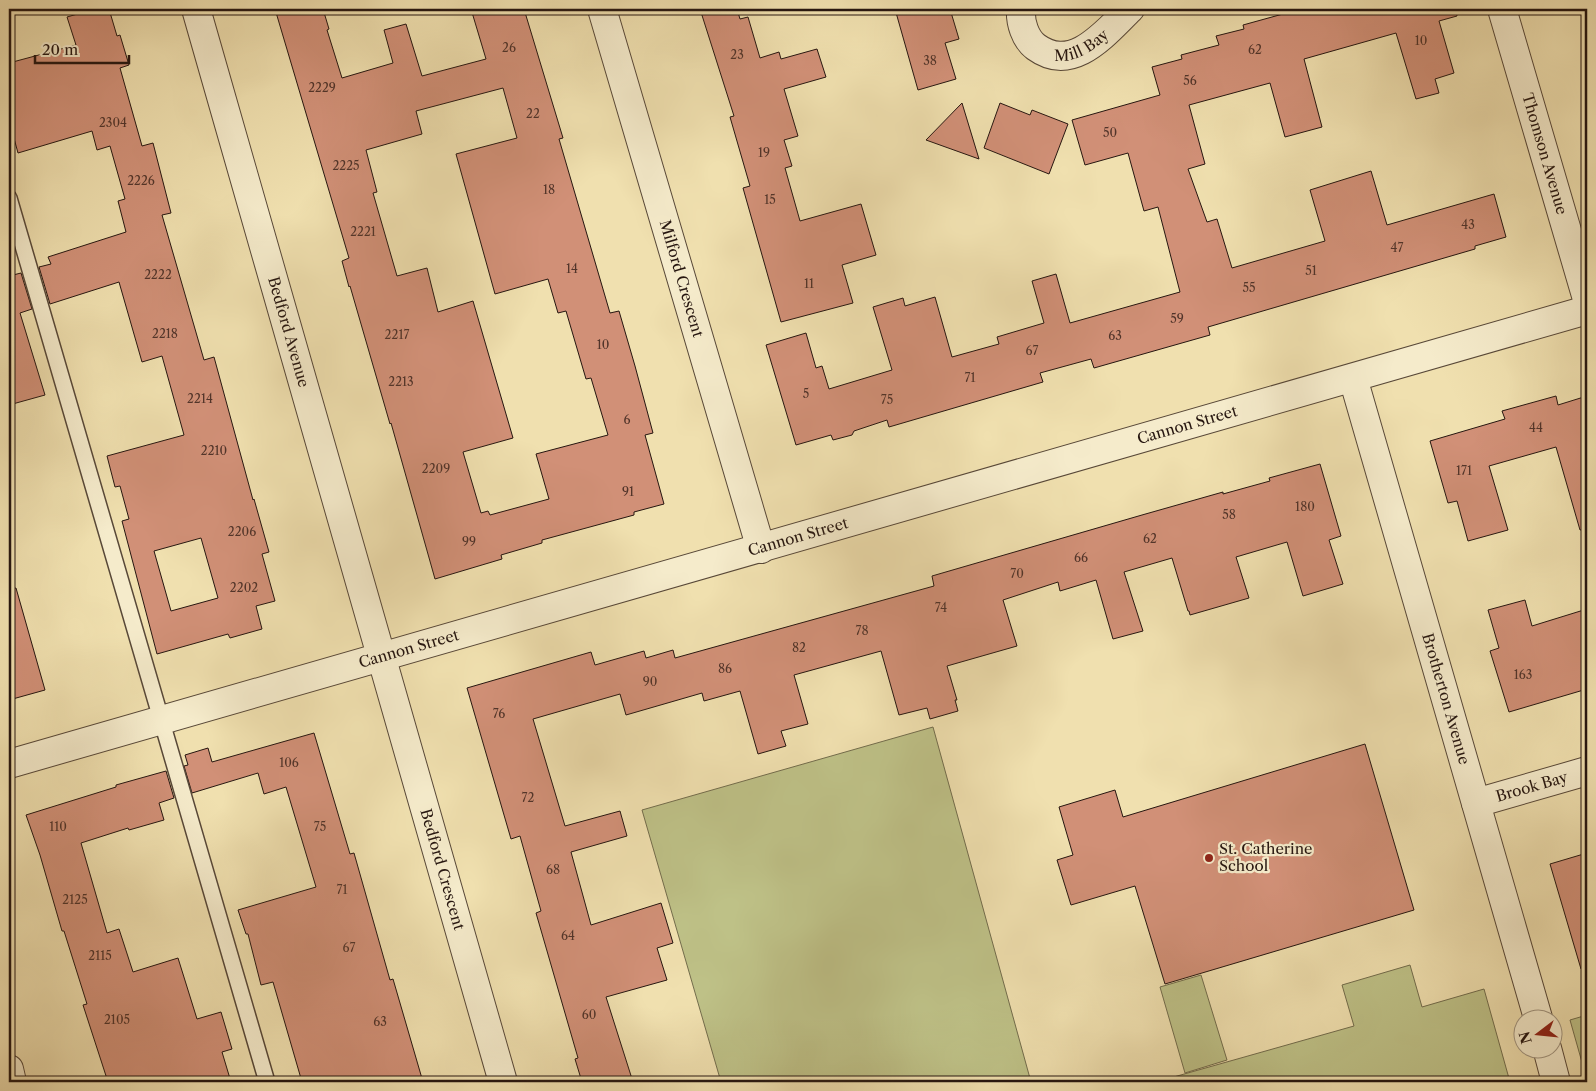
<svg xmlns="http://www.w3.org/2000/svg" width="1596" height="1091" font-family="'Libre Caslon Text',serif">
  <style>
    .green { fill: #bec187; stroke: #726c4c }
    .building { fill: #d19077; stroke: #261610; fill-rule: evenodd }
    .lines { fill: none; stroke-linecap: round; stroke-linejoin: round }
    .service-casing { stroke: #584838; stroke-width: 18 }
    .minor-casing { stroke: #584838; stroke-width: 30 }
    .tertiary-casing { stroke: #584838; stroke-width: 30 }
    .service { stroke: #f5ebcb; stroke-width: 15 }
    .minor { stroke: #f5ebcb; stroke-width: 28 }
    .tertiary { stroke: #f5ebcb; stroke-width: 28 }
    .poi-dot { fill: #8f2418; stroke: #f5ebcb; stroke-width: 2 }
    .labels { text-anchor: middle; stroke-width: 4.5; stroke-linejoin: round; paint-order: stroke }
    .number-label { font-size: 12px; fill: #51342a }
    .street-label { font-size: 15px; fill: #261610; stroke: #f5ebcb }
    .poi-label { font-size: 15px; fill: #261610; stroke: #f5ebcb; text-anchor: start }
  </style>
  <rect width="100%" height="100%" fill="#f0e0af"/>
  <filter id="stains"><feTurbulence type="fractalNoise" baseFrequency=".004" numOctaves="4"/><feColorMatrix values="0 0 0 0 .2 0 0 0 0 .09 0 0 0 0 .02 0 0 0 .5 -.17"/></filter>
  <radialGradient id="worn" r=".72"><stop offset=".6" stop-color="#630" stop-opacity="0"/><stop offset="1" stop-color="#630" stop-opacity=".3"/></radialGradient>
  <g class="green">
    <polygon points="933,727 1031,1082 721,1082 642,810"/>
    <polygon points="1410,965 1422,1007 1484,989 1510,1082 1156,1082 1354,1026 1342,985"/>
    <polygon points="1201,975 1227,1060 1185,1073 1160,987"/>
    <polygon points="1587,1015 1587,1080 1570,1020"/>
  </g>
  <g class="building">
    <path d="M95 9H109L117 36 120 35 129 65 120 68 142 146 153 143 171 213 162 215 204 360 214 357 253 500 254 499 269 552 262 554 275 601 256 606 262 629 230 638 228 634 157 654 122 521 129 519 120 486 115 487 107 456 184 435 162 356 142 362 119 282 50 304 39 267 51 264 48 257 126 232 118 201 125 199 110 146 97 150 92 131 18 153 9 120V63L76 45 67 17ZM201 538 218 598 171 611 154 551Z"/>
    <path d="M275 9H323L329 29 327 30 342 78 393 63 384 30 406 24 422 76 486 59 471 9H524L563 138 559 139 610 313 619 311 635 366 653 433 645 435 664 504 634 512V515L542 540V543L501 555 502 559 435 579 391 423 390 424 350 286 349 287 342 261 349 258ZM503 88 517 138 456 154 495 294 548 279 558 313 566 311 586 379 591 378 608 435 536 454 549 499 490 515 488 511 481 513 463 452 513 438 473 301 438 312 427 268 397 276 373 193 377 192 366 150 422 134 416 111Z"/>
    <polygon points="700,9 737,9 740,19 748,17 760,58 779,52 781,59 817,49 826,77 784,89 798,136 784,140 792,166 785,168 800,221 861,204 876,255 842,265 853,303 781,322 743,188 750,186 730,117 734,116"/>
    <polygon points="895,9 950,9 959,39 945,43 956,79 918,90"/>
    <polygon points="1301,9 1456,9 1457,16 1439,21 1454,73 1435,79 1439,93 1416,99 1396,33 1304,59 1322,127 1285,137 1270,83 1189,105 1205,164 1188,169 1207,222 1217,219 1232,268 1325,241 1310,190 1371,171 1387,225 1494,194 1506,237 1475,246 1475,249 1208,327 1210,335 1094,368 1091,359 1040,373 1043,382 889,427 887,420 854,431 852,435 833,440 831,435 796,445 766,345 806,333 816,368 822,366 829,389 892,370 873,307 903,298 905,306 935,297 952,357 999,344 997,337 1044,323 1032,281 1056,274 1070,323 1180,292 1158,207 1144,211 1128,153 1085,165 1072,120 1160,95 1152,67 1182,59 1181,55 1219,45 1216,36 1244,29 1243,25"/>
    <polygon points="962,103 979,159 926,140"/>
    <polygon points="1000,103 1030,115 1032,110 1068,124 1049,174 984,148"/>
    <polygon points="21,273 32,309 20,313 45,395 9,405 9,276"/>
    <polygon points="1556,396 1558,405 1587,396 1587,529 1580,530 1556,447 1489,466 1508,530 1468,541 1457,501 1448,503 1430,441 1505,419 1502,411"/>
    <polygon points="1320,464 1341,536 1329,540 1343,584 1303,596 1287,542 1236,557 1249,598 1190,615 1189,611 1188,611 1172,558 1124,572 1143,631 1113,639 1096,580 1060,591 1058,582 1003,600 1017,646 947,666 957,700 955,700 958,711 930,719 927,708 899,715 881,651 794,675 808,724 781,731 786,746 758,754 740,691 704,701 702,693 626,715 620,694 533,719 565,826 620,811 627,836 571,852 591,925 661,903 673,943 657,948 667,980 606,997 633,1082 582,1082 575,1059 578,1058 536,913 541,911 520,836 511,839 467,688 591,652 595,665 644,651 646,658 673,650 675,658 934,586 932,576 1142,515 1223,492 1223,494 1270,481 1269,478"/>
    <polygon points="16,588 45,690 9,700 9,589"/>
    <polygon points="1525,600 1532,626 1587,609 1587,689 1509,712 1490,651 1499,648 1488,610"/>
    <polygon points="314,733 350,854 354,853 390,980 393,979 423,1082 302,1082 273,982 261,985 248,934 246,934 238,910 316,887 286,787 264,794 258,773 192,793 184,766 188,765 185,755 208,748 212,762"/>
    <polygon points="1365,744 1414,910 1165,984 1135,886 1071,905 1057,860 1073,855 1059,807 1115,790 1123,817"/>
    <polygon points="166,771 174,798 159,803 164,820 129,830 128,828 81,843 107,933 119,929 133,972 178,958 197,1019 221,1012 232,1049 222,1052 231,1082 108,1082 83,1005 87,1004 64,931 62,931 40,855 26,815 116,787 116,785"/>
    <polygon points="1587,853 1587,968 1581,969 1550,864"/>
  </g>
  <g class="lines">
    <defs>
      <polyline id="service" points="9,198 267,1082"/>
      <g id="minor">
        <path id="s1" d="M196 9 503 1082"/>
        <path id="s2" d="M602 9 761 549"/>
        <path id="s3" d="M1021 9C1020 22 1025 39 1036 47 1073 74 1105 33 1130 9"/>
        <path id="s4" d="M1502 9 1587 299"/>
        <path id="s5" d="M1353 378 1538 1018"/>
        <path id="s6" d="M9 764 1587 310"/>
        <path id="s7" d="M1476 803 1587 771"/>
        <polyline points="1547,1048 1556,1082"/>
      </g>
      <polyline id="tertiary" points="9,1069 12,1082"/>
    </defs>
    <use href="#service" class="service-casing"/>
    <use href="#minor" class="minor-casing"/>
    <use href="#tertiary" class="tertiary-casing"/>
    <use href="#service" class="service"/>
    <use href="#minor" class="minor"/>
    <use href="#tertiary" class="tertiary"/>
  </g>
  <circle class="poi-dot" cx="1209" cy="858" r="5"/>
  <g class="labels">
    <g class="number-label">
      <text x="1421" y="45">10</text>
      <text x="509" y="52">26</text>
      <text x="1255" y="54">62</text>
      <text x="737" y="59">23</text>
      <text x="930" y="65">38</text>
      <text x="1190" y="85">56</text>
      <text x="322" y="92">2229</text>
      <text x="533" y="118">22</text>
      <text x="113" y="127">2304</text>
      <text x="1110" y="137">50</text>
      <text x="764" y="157">19</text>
      <text x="346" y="170">2225</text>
      <text x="141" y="185">2226</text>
      <text x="549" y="194">18</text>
      <text x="770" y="204">15</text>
      <text x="1468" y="229">43</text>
      <text x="363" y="236">2221</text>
      <text x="1397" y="252">47</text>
      <text x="572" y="273">14</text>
      <text x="1311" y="275">51</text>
      <text x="158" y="279">2222</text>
      <text x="809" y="288">11</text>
      <text x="1249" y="292">55</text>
      <text x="1177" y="323">59</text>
      <text x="165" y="338">2218</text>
      <text x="397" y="339">2217</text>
      <text x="1115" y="340">63</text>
      <text x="603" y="349">10</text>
      <text x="1032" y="355">67</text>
      <text x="970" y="382">71</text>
      <text x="401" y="386">2213</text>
      <text x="806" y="398">5</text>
      <text x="200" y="403">2214</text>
      <text x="887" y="404">75</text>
      <text x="627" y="424">6</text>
      <text x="1536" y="432">44</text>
      <text x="214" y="455">2210</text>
      <text x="436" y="473">2209</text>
      <text x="1464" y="475">171</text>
      <text x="628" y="496">91</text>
      <text x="1305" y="511">180</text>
      <text x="1229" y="519">58</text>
      <text x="242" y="536">2206</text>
      <text x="1150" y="543">62</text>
      <text x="469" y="546">99</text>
      <text x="1081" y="562">66</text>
      <text x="1017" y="578">70</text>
      <text x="244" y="592">2202</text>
      <text x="941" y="612">74</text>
      <text x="862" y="635">78</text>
      <text x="799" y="652">82</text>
      <text x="725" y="673">86</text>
      <text x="1523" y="679">163</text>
      <text x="650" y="686">90</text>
      <text x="499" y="718">76</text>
      <text x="289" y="767">106</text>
      <text x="528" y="802">72</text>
      <text x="58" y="831">110</text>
      <text x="320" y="831">75</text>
      <text x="553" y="874">68</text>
      <text x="342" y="894">71</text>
      <text x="75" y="904">2125</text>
      <text x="568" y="940">64</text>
      <text x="349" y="952">67</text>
      <text x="100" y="960">2115</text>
      <text x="589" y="1019">60</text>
      <text x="117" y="1024">2105</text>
      <text x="380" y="1026">63</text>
    </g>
    <g class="street-label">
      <text dy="5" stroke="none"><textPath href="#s3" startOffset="92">Mill Bay</textPath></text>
      <text dy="5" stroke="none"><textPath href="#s4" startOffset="151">Thomson Avenue</textPath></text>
      <text dy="5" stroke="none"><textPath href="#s2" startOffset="281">Milford Crescent</textPath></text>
      <text dy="5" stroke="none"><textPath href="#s1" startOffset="336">Bedford Avenue</textPath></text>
      <text dy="5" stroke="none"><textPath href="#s6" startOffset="1226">Cannon Street</textPath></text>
      <text dy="5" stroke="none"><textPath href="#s6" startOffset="821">Cannon Street</textPath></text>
      <text dy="5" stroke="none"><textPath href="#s6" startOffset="416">Cannon Street</textPath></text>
      <text dy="5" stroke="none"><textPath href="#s5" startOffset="334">Brotherton Avenue</textPath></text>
      <text dy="5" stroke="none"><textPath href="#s7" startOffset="58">Brook Bay</textPath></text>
      <text dy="5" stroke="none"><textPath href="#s1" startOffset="895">Bedford Crescent</textPath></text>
    </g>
    <g class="poi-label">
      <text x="1219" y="854">St. Catherine<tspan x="1219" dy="17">School</tspan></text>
    </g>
  </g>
  <rect width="1596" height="1091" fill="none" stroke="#f0e0af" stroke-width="30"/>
  <rect x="10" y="10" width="1576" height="1071" fill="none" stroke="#261610" stroke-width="2.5"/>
  <rect x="15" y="15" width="1566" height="1061" fill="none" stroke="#261610"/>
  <g transform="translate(1538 1034) rotate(254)"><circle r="24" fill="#f5ebcb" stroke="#a29680"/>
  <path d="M0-4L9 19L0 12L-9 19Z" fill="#8f2418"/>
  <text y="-8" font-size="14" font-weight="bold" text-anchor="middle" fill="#261610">N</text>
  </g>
  <path d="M35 55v8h94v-8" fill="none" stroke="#261610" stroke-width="2.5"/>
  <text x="42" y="55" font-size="15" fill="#261610" stroke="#f5ebcb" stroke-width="4" paint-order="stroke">20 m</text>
  <rect width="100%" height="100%" filter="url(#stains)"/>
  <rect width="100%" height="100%" fill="url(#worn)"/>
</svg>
